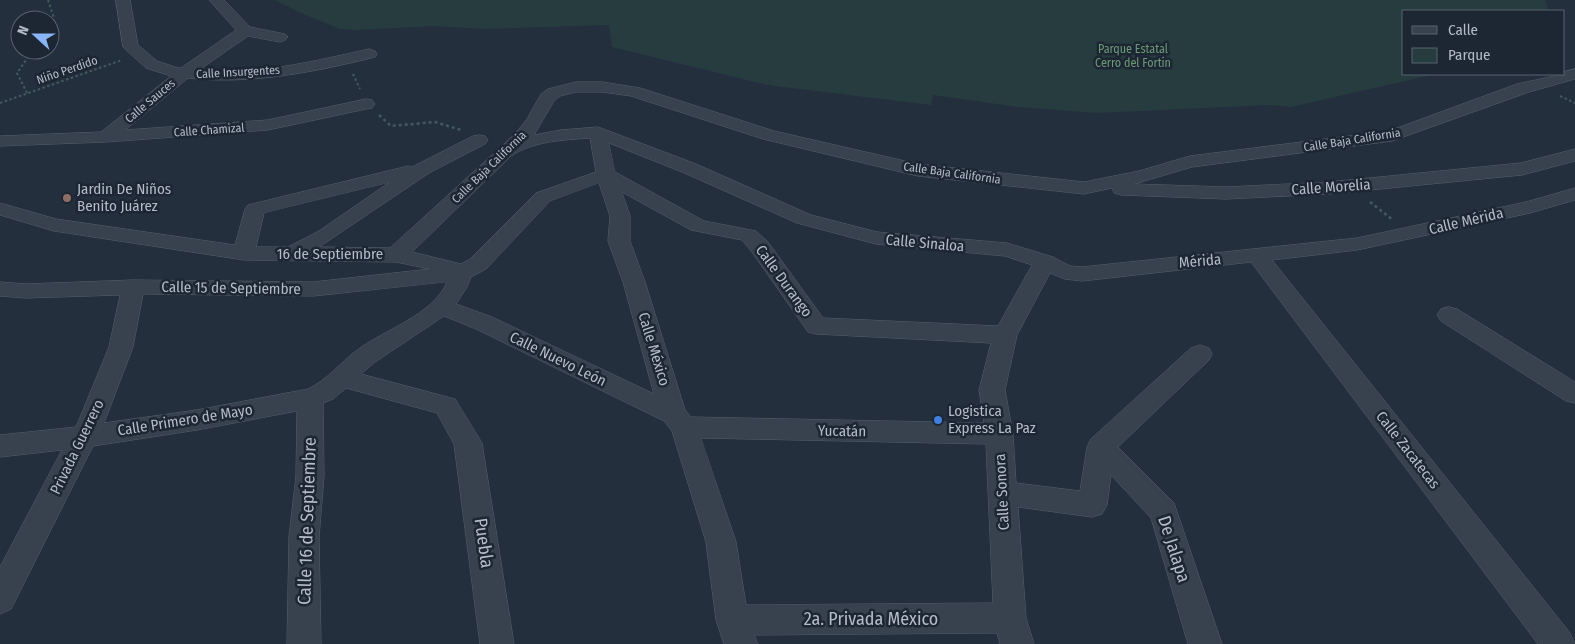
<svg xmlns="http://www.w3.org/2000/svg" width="1575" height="644" font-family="'Fira Sans Condensed',sans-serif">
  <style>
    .green { fill: #263c3f }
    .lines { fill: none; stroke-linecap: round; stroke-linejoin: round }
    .minor-casing { stroke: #565f6c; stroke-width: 1 }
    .path-far1 { stroke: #44595c; stroke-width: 2; stroke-dasharray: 2.5 2.5; stroke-linecap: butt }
    .path { stroke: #44595c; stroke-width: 2.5; stroke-dasharray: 3 3; stroke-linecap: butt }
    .minor { fill: #38414e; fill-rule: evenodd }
    .education-dot { fill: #8d6e63; stroke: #1d2633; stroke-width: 2 }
    .shop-dot { fill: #3f7fe0; stroke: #1d2633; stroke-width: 2 }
    .labels { text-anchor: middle; stroke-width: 5; stroke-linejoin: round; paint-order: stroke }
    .far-park-label { font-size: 12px; fill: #6b9a76; stroke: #1d2633 }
    .far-street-label { font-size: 12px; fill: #b4bcc9; stroke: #1d2633 }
    .street-label { font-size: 15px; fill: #b4bcc9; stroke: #1d2633 }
    .poi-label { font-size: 15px; fill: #b4bcc9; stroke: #1d2633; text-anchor: start }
    .near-street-label { font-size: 18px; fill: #b4bcc9; stroke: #1d2633 }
  </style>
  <rect width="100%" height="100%" fill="#242f3e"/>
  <polygon class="green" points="275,0 1545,0 1549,11 1404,11 1404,74 1436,74 1291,107 1270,105 1097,113 1018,107 933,95 931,105 767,85 612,47 609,25 486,29 434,26 356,30 340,29 301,13"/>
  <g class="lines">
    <defs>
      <g id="minor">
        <path d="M116 0H130L138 45 157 61 178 68H181L236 30 209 0H224L250 27 285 34 288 37 285 40 280 42 248 36 199 70C255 76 315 61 369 49L375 51 377 54 375 57C315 72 250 85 188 78L125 130 268 120 366 99 372 100 375 104 372 108 366 109 268 130 106 142 0 146V136L101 132 171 76 146 68 126 50 123 47Z"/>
        <path d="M1575 69V79L1529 92 1392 141 1192 167 1134 184 1226 187 1329 182 1521 163 1575 149V161L1522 175 1329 194 1226 199 1121 195 1114 193 1112 188 1084 194 918 176 763 139 631 96 602 92H576L560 96 554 101 534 135 561 130 598 127 696 164 811 215 877 232 1007 243 1053 257 1070 266 1082 267 1357 238 1526 202 1575 188V200L1530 213 1357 250 1272 260 1570 633 1575 644H1538L1251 262 1082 281 1065 279 1050 273 1017 335 1005 390 1013 434 1016 483 1080 491 1087 447 1091 439 1191 348 1200 345 1209 348 1212 354 1209 360 1118 447 1174 503 1222 644H1188L1151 518 1111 475 1107 505 1102 514 1092 517 1018 507 1026 618 1034 644H1000L997 633 754 635 758 644H724L716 620 706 542 672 431 664 421 476 329 444 316 375 362 361 374 455 399 482 443 514 644H480L454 444 437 413 346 388 333 399 323 403 324 476 319 537 321 644H287L289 537 296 476 297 411 197 430 93 446 11 609 0 614V567L62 450 0 457V435L76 427 109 347 120 295 26 298 0 296V282L26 284 133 280 313 282 430 269 396 262 244 260 54 231 0 215V203L56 219 235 245 245 209 248 205 408 166 412 167 473 136 479 135 485 136 488 140 485 144 429 173 319 247 390 248 515 134 527 119 541 94 548 89 576 82H602L640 88 774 131 918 164 1084 182 1139 171 1190 156 1389 131 1517 84 1564 74V72ZM590 138 596 172 536 193 470 259 461 264 412 252 511 156C533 141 564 140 590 138ZM609 143 682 172 797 223 876 244 1005 256 1032 265 998 326 823 318 768 242 756 231 704 221 615 172ZM390 182 319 231 288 247H256L264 213ZM599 183 610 216 608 241 623 282 654 394 492 317 456 304 467 287 471 277 486 269 550 201ZM622 192 691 230 742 240 752 252 808 332 816 334 991 343 979 390 984 423 691 417 685 410 645 282 630 241V216ZM447 282C434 315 383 330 356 351 340 363 327 380 308 389L197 410 104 423 133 347 143 294 313 296ZM701 438 986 444 993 603 746 605 736 542Z"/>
        <polygon points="1449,307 1457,309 1575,382 1575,403 1566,401 1441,321 1437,315 1441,309"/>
      </g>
    </defs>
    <use href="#minor" class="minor-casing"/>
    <g class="path-far1">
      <polyline points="48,0 54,18 50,25"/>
      <polyline points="353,74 360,89"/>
      <polyline points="27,93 17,73 33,50"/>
      <polyline points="1560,96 1575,103"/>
      <polyline points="0,103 122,60"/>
    </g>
    <g class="path">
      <polyline points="379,115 391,126 435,122 461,130"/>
      <polyline points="1370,202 1393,220"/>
    </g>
    <use href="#minor" class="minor"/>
  </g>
  <circle class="education-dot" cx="67" cy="198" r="5"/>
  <circle class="shop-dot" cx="938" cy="420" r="5"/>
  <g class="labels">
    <g class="far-park-label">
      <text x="1133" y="53">Parque Estatal<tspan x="1133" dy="14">Cerro del Fortín</tspan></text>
    </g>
    <g class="far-street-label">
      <text transform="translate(67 70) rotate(-19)" y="4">Niño Perdido</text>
      <text transform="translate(238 72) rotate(-3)" y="4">Calle Insurgentes</text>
      <text transform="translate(150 101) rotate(-40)" y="4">Calle Sauces</text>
      <text transform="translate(209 130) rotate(-4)" y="4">Calle Chamizal</text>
      <text transform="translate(1352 140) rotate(-9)" y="4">Calle Baja California</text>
      <text transform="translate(489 167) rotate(-44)" y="4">Calle Baja California</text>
      <text transform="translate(952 173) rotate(8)" y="4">Calle Baja California</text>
    </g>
    <g class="street-label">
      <text transform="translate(1331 187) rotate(-4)" y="5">Calle Morelia</text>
      <text transform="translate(1466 221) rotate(-13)" y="5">Calle Mérida</text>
      <text transform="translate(925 243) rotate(5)" y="5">Calle Sinaloa</text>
      <text x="330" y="259">16 de Septiembre</text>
      <text transform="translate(1200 261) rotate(-5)" y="5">Mérida</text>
      <text transform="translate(784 281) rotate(54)" y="5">Calle Durango</text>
      <text transform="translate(231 288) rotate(1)" y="5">Calle 15 de Septiembre</text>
      <text transform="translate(654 349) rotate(73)" y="5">Calle México</text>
      <text transform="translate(558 359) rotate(26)" y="5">Calle Nuevo León</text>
      <text transform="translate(185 420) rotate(-9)" y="5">Calle Primero de Mayo</text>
      <text transform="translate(842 431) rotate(1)" y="5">Yucatán</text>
      <text transform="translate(77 447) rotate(-64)" y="5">Privada Guerrero</text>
      <text transform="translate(1408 450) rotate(52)" y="5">Calle Zacatecas</text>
      <text transform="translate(1002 492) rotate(-93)" y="5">Calle Sonora</text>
    </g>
    <g class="poi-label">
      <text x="77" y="194">Jardin De Niños<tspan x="77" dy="17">Benito Juárez</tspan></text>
      <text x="948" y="416">Logistica<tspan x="948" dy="17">Express La Paz</tspan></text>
    </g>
    <g class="near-street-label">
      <text transform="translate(307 521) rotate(-88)" y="6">Calle 16 de Septiembre</text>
      <text transform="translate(484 543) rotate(82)" y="6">Puebla</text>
      <text transform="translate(1174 549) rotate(72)" y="6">De Jalapa</text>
      <text x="871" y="625">2a. Privada México</text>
    </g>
  </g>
  <rect x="1402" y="10" width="162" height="65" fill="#1d2633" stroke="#59626f"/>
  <rect x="1412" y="26" width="25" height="8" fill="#38414e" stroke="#59626f"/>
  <text x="1448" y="35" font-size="15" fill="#b4bcc9">Calle</text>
  <rect x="1412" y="48" width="25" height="15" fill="#263c3f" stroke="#59626f"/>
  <text x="1448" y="60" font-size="15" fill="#b4bcc9">Parque</text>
  <g transform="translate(35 35) rotate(291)"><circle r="24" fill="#1d2633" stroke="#59626f"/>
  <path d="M0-4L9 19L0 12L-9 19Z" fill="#8ab4f8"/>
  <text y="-8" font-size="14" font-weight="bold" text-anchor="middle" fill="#b4bcc9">N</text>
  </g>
</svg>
